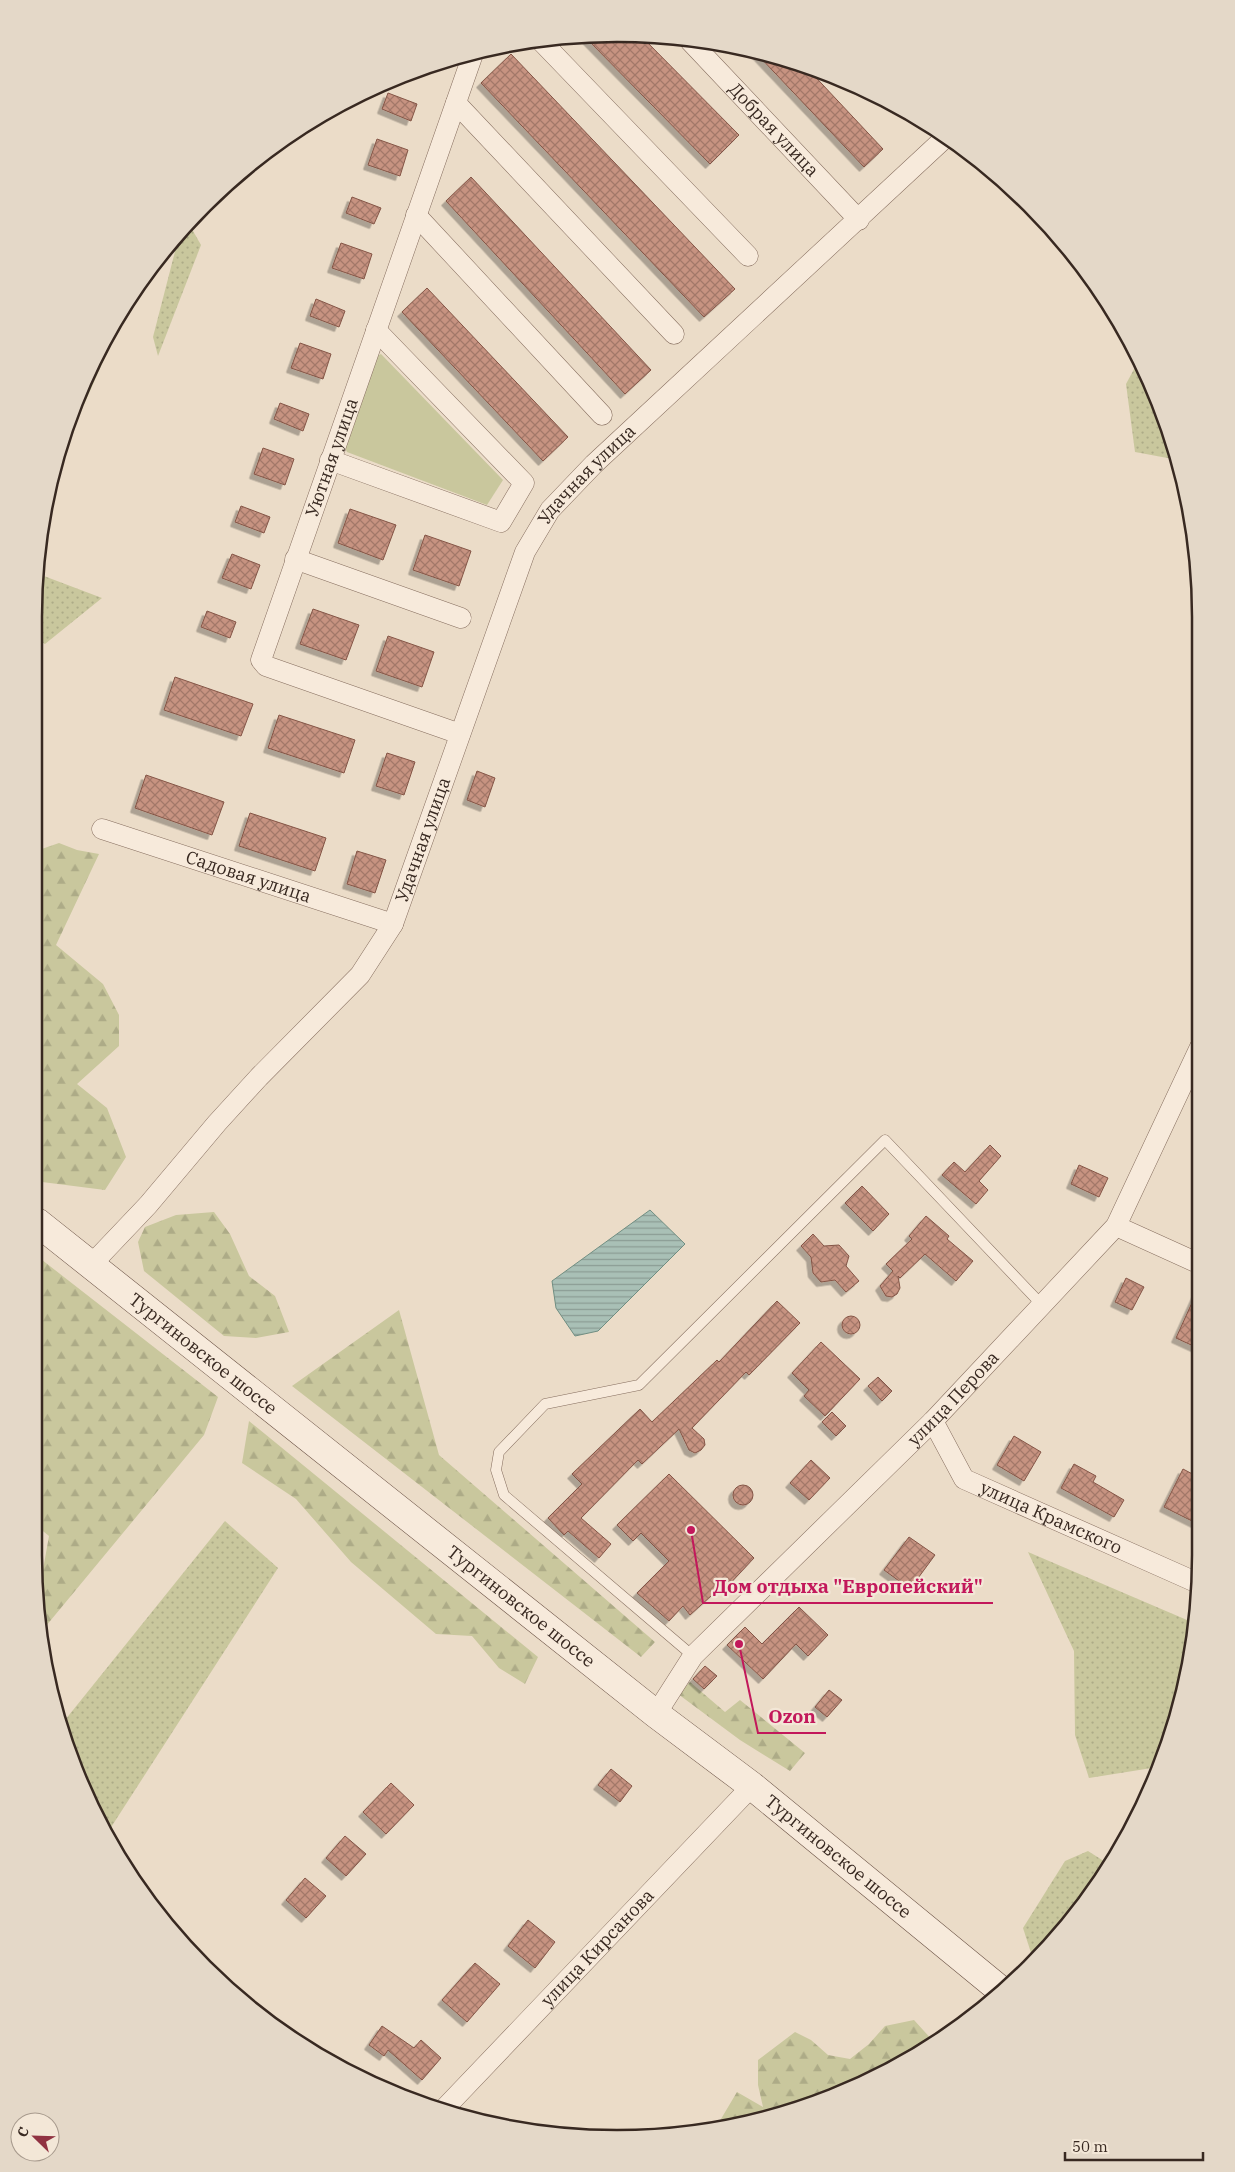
<svg xmlns="http://www.w3.org/2000/svg" width="1235" height="2172" font-family="'IBM Plex Serif',serif">
  <style>
    .grass { fill: url(#grass-dots) }
    .forest { fill: url(#forest-firs) }
    .park { fill: #c9c79d }
    .water { fill: url(#water-rules); stroke: #708e82 }
    .building { fill: url(#building-cross-hatch); stroke: #845546; filter: url(#shadow) }
    .lines { fill: none; stroke-linecap: round; stroke-linejoin: round }
    .service-casing { stroke: #866e5f; stroke-width: 11 }
    .minor-casing { stroke: #866e5f; stroke-width: 21 }
    .secondary-casing { stroke: #684f42; stroke-width: 29 }
    .service { stroke: #f7eadb; stroke-width: 10 }
    .minor { stroke: #f7eadb; stroke-width: 20 }
    .secondary { stroke: #f7eadb; stroke-width: 28 }
    .labels { text-anchor: middle; stroke-width: 4.5; stroke-linejoin: round; paint-order: stroke }
    .street-label { font-size: 18px; fill: #382921; stroke: #f3e7d7 }
    .rim { fill: none; stroke: #382921; stroke-width: 2.5 }
    .leader { fill: none; stroke: #c2185b; stroke-width: 2 }
    .callout-dot { fill: #c2185b; stroke: #f3e7d7; stroke-width: 2 }
    .callout-label { font-size: 19px; text-anchor: middle; font-weight: bold; fill: #c2185b; stroke: #f3e7d7; stroke-width: 4.5; stroke-linejoin: round; paint-order: stroke }
  </style>
  <defs>
    <pattern id="grass-dots" width="8" height="8" patternUnits="userSpaceOnUse" patternTransform="scale(1.25)"><rect width="8" height="8" fill="#c9c79d"/><path d="M2 2h.1M6 6h.1" fill="none" stroke="#adab87" stroke-width="1.8" stroke-linecap="round"/></pattern>
    <pattern id="forest-firs" width="22" height="20" patternUnits="userSpaceOnUse" patternTransform="scale(1.25)"><rect width="22" height="20" fill="#c9c79d"/><path d="M5 1l3.5 6h-7zM16 11l3.5 6h-7z" fill="#adab87"/></pattern>
    <pattern id="water-rules" width="6" height="5" patternUnits="userSpaceOnUse" patternTransform="scale(1.25)"><rect width="6" height="5" fill="#a9c0b6"/><path d="M0 2.5h6" fill="none" stroke="#8b9c94"/></pattern>
    <pattern id="building-cross-hatch" width="8" height="8" patternUnits="userSpaceOnUse" patternTransform="scale(1.25)"><rect width="8" height="8" fill="#c79381"/><path d="M0 0l8 8M0 8l8-8" fill="none" stroke="#a37869"/></pattern>
    <filter id="shadow"><feDropShadow dx="-4.5" dy="4.5" stdDeviation="0" flood-color="#0004"/></filter>
  </defs>
  <rect width="100%" height="100%" fill="#ebdcc8"/>
  <g class="grass">
    <polygon points="189,224 201,245 158,356 153,337 179,236"/>
    <polygon points="1139,360 1170,430 1176,456 1173,459 1135,452 1126,384"/>
    <polygon points="36,573 102,598 45,644 35,639"/>
    <polygon points="225,1521 278,1568 108,1832 63,1733 61,1725"/>
    <polygon points="1028,1552 1194,1623 1170,1742 1158,1767 1089,1778 1075,1735 1074,1651"/>
    <polygon points="1088,1851 1110,1865 1103,1879 1033,1959 1023,1928 1065,1861"/>
  </g>
  <g class="forest">
    <polygon points="129,300 120,323 57,466 65,430"/>
    <polygon points="59,843 77,850 99,854 56,945 103,984 119,1015 119,1046 77,1084 107,1108 126,1157 105,1190 42,1182 37,1177 36,851"/>
    <polygon points="214,1212 230,1234 249,1276 275,1296 289,1332 256,1338 224,1336 144,1271 138,1242 145,1227 176,1215"/>
    <polygon points="37,1256 218,1397 204,1435 46,1626 39,1630 39,1586 41,1581 49,1536 38,1527"/>
    <polygon points="399,1310 439,1455 655,1642 641,1657 292,1386"/>
    <polygon points="249,1421 538,1657 525,1684 499,1668 472,1636 436,1634 351,1562 296,1499 242,1463"/>
    <polygon points="690,1682 725,1712 740,1700 805,1753 790,1771 740,1740 678,1694"/>
    <polygon points="914,2020 934,2042 910,2060 841,2094 732,2127 715,2129 737,2092 763,2107 758,2085 758,2060 795,2032 811,2040 828,2055 850,2059 869,2044 885,2026"/>
  </g>
  <polygon class="park" points="381,354 503,480 487,505 347,452 341,440 373,358"/>
  <polygon class="water" points="650,1210 685,1244 598,1331 575,1336 556,1308 552,1281"/>
  <g class="building">
    <polygon points="617,34 641,36 739,135 710,164 585,37"/>
    <polygon points="756,53 807,68 883,149 864,167"/>
    <polygon points="511,54 735,289 704,317 481,83"/>
    <polygon points="388,93 417,104 411,121 382,109"/>
    <polygon points="377,139 408,150 400,176 368,165"/>
    <polygon points="471,177 651,370 625,394 446,201"/>
    <polygon points="352,197 381,208 374,224 346,213"/>
    <polygon points="341,243 372,254 364,279 332,268"/>
    <polygon points="427,288 568,437 543,461 402,312"/>
    <polygon points="316,299 345,311 339,327 310,316"/>
    <polygon points="300,343 331,354 323,379 291,368"/>
    <polygon points="280,403 309,414 303,431 274,419"/>
    <polygon points="263,448 294,459 285,485 254,474"/>
    <polygon points="241,506 270,517 264,533 235,522"/>
    <polygon points="350,509 396,525 383,560 338,543"/>
    <polygon points="425,535 471,551 459,586 413,570"/>
    <polygon points="232,554 260,565 251,589 222,578"/>
    <polygon points="313,609 359,625 346,660 300,644"/>
    <polygon points="207,611 236,622 230,638 201,627"/>
    <polygon points="388,636 434,652 422,687 376,671"/>
    <polygon points="175,677 253,704 241,736 164,710"/>
    <polygon points="279,715 355,740 344,773 268,748"/>
    <polygon points="387,753 415,762 404,795 376,786"/>
    <polygon points="477,771 495,778 485,807 467,800"/>
    <polygon points="146,775 224,802 212,835 135,808"/>
    <polygon points="250,813 326,838 315,871 239,846"/>
    <polygon points="357,851 386,860 375,893 347,884"/>
    <polygon points="990,1145 1001,1156 979,1181 988,1190 976,1204 942,1175 954,1162 965,1172"/>
    <polygon points="1079,1165 1108,1178 1099,1197 1071,1184"/>
    <polygon points="862,1186 889,1214 873,1231 845,1203"/>
    <polygon points="926,1216 949,1236 947,1239 973,1261 956,1281 925,1254 900,1278 898,1276 900,1288 897,1294 892,1297 886,1296 880,1286 893,1271 886,1264 912,1239 909,1236"/>
    <polygon points="813,1234 824,1246 839,1245 849,1256 846,1266 859,1281 846,1292 835,1280 821,1282 813,1273 811,1257 801,1246"/>
    <polygon points="1126,1278 1144,1287 1132,1310 1115,1302"/>
    <polygon points="1200,1285 1200,1349 1176,1338"/>
    <polygon points="777,1301 800,1323 749,1375 746,1372 692,1428 704,1439 705,1445 701,1450 695,1453 689,1450 679,1429 642,1464 638,1460 581,1518 611,1544 599,1558 568,1531 564,1535 548,1518 582,1484 572,1474 640,1409 652,1422 717,1360 719,1362"/>
    <circle cx="851" cy="1325" r="9"/>
    <polygon points="821,1342 860,1379 825,1416 804,1396 809,1390 792,1373"/>
    <polygon points="878,1377 892,1391 882,1401 868,1386"/>
    <polygon points="832,1412 846,1426 836,1436 822,1422"/>
    <polygon points="1014,1436 1041,1452 1024,1481 997,1465"/>
    <polygon points="811,1460 830,1478 809,1500 790,1483"/>
    <polygon points="1074,1464 1096,1476 1093,1482 1124,1500 1114,1517 1061,1488"/>
    <polygon points="1183,1469 1200,1478 1200,1525 1164,1507"/>
    <polygon points="669,1474 754,1558 725,1589 722,1586 690,1615 683,1606 669,1621 637,1593 669,1561 641,1533 633,1541 617,1525"/>
    <circle cx="743" cy="1495" r="10"/>
    <polygon points="909,1537 935,1555 910,1589 884,1570"/>
    <polygon points="799,1607 828,1635 808,1656 796,1644 763,1679 727,1645 745,1627 762,1644"/>
    <polygon points="705,1666 717,1676 704,1689 693,1679"/>
    <polygon points="829,1690 842,1700 827,1717 815,1707"/>
    <polygon points="611,1769 632,1786 620,1802 598,1785"/>
    <polygon points="391,1783 414,1805 386,1834 363,1812"/>
    <polygon points="345,1836 366,1854 346,1876 326,1858"/>
    <polygon points="305,1878 326,1896 306,1918 286,1900"/>
    <polygon points="528,1920 555,1942 535,1968 508,1946"/>
    <polygon points="475,1963 500,1984 467,2022 442,2000"/>
    <polygon points="382,2026 414,2048 421,2040 441,2058 422,2080 388,2050 384,2056 369,2045"/>
  </g>
  <g class="lines">
    <defs>
      <polyline id="service" points="693,1656 504,1495 496,1470 499,1452 545,1404 639,1385 885,1140 1042,1305"/>
      <g id="minor">
        <polyline points="541,41 748,256"/>
        <path id="s1" d="M690 41 859 220"/>
        <polyline points="456,103 674,334"/>
        <polyline points="416,215 602,415"/>
        <polyline points="330,460 501,522 524,483 376,330"/>
        <polyline points="295,559 461,618"/>
        <path id="s2" d="M460 734 266 666 261 660 473 54"/>
        <path id="s3" d="M102 829 393 924"/>
        <polyline points="1116,1226 1200,1264"/>
        <path id="s4" d="M91 1265 148 1205 217 1123 259 1077 360 975 393 924 525 552 550 510 594 464 947 136"/>
        <path id="s5" d="M933 1421 964 1479 1200 1584"/>
        <path id="s6" d="M656 1714 693 1656 933 1421 1116 1226 1200 1047"/>
        <path id="s7" d="M443 2110 752 1786"/>
      </g>
      <g id="secondary">
        <path id="s8" d="M37 1222 656 1714 752 1786 1003 1992"/>
      </g>
    </defs>
    <use href="#service" class="service-casing"/>
    <use href="#minor" class="minor-casing"/>
    <use href="#secondary" class="secondary-casing"/>
    <use href="#service" class="service"/>
    <use href="#minor" class="minor"/>
    <use href="#secondary" class="secondary"/>
  </g>
  <g class="labels">
    <g class="street-label">
      <text dy="6" stroke="none"><textPath href="#s1" startOffset="122">Добрая улица</textPath></text>
      <text dy="6" stroke="none"><textPath href="#s2" startOffset="428">Уютная улица</textPath></text>
      <text dy="6" stroke="none"><textPath href="#s4" startOffset="951">Удачная улица</textPath></text>
      <text dy="6" stroke="none"><textPath href="#s4" startOffset="546">Удачная улица</textPath></text>
      <text dy="6" stroke="none"><textPath href="#s3" startOffset="154">Садовая улица</textPath></text>
      <text dy="6" stroke="none"><textPath href="#s8" startOffset="212">Тургиновское шоссе</textPath></text>
      <text dy="6" stroke="none"><textPath href="#s6" startOffset="435">улица Перова</textPath></text>
      <text dy="6" stroke="none"><textPath href="#s5" startOffset="161">улица Крамского</textPath></text>
      <text dy="6" stroke="none"><textPath href="#s8" startOffset="618">Тургиновское шоссе</textPath></text>
      <text dy="6" stroke="none"><textPath href="#s8" startOffset="1022">Тургиновское шоссе</textPath></text>
      <text dy="6" stroke="none"><textPath href="#s7" startOffset="224">улица Кирсанова</textPath></text>
    </g>
  </g>
  <path d="M0 0H1235V2172H0ZM617 42H617A575 575 0 0 1 1192 617V1555A575 575 0 0 1 617 2130H617A575 575 0 0 1 42 1555V617A575 575 0 0 1 617 42Z" fill="#e4d8c8" fill-rule="evenodd"/>
  <path class="rim" d="M617 42H617A575 575 0 0 1 1192 617V1555A575 575 0 0 1 617 2130H617A575 575 0 0 1 42 1555V617A575 575 0 0 1 617 42Z"/>
  <path class="leader" d="M691 1530L703 1603H993M739 1644L758 1733H826"/>
  <g class="callout-dot">
    <circle cx="691" cy="1530" r="5"/>
    <circle cx="739" cy="1644" r="5"/>
  </g>
  <g class="callout-label">
    <text x="848" y="1593">Дом отдыха "Европейский"</text>
    <text x="792" y="1723">Ozon</text>
  </g>
  <g transform="translate(35 2137) rotate(293)"><circle r="24" fill="#f3e7d7" stroke="#a89b8e"/>
  <path d="M0-4L9 19L0 12L-9 19Z" fill="#913342"/>
  <text y="-8" font-size="14" font-weight="bold" text-anchor="middle" fill="#382921">С</text>
  </g>
  <path d="M1065 2152v8h138v-8" fill="none" stroke="#382921" stroke-width="2.5"/>
  <text x="1072" y="2152" font-size="15" fill="#382921" stroke="#f3e7d7" stroke-width="4" paint-order="stroke">50 m</text>
</svg>
